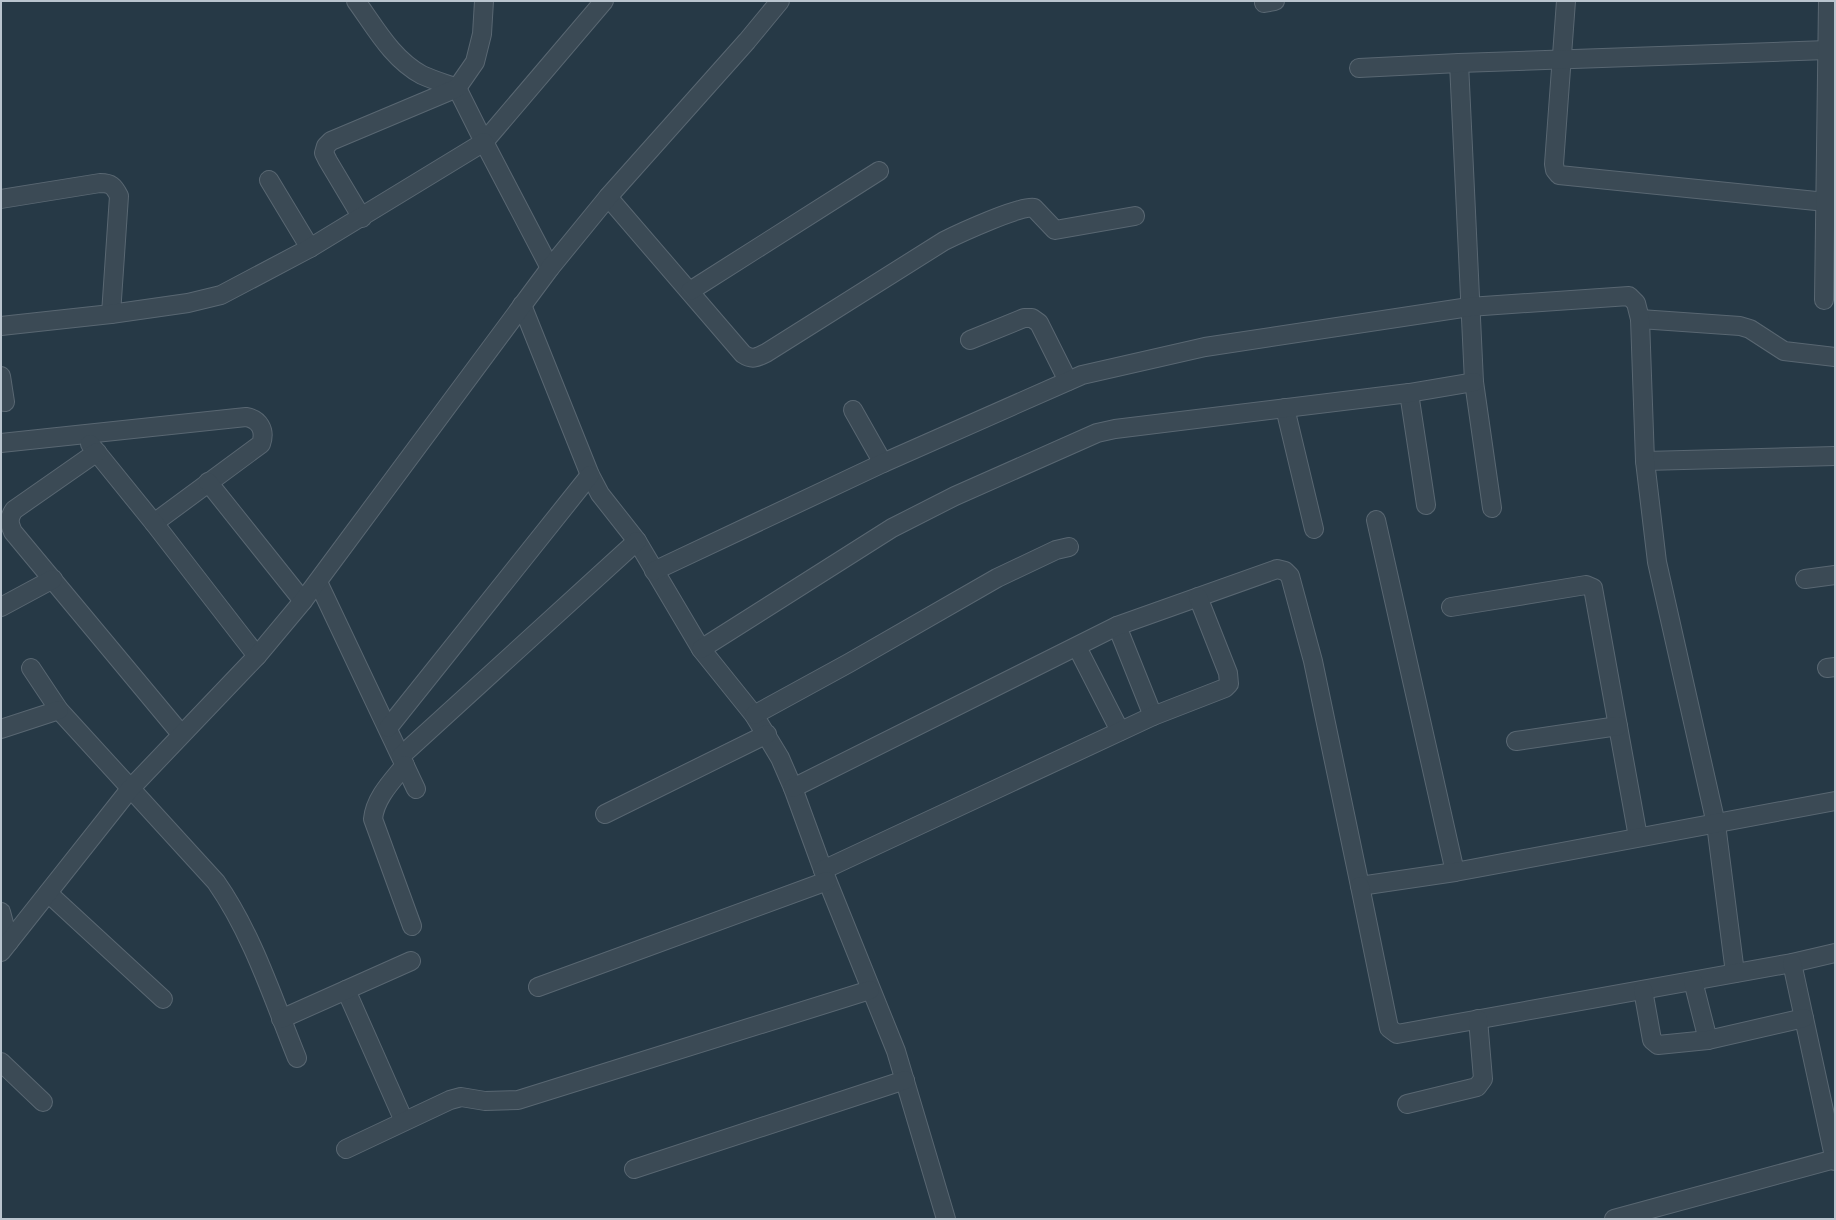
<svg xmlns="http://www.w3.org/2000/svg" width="1836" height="1220" font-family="Barlow,sans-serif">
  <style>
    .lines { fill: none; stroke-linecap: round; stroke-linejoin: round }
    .minor-casing { stroke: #596772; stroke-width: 20 }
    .minor { stroke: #3b4a55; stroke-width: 18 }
  </style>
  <rect width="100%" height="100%" fill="#263946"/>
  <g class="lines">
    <defs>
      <g id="minor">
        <path d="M356 1C375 27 392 59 422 75 433 80 446 84 457 88L484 142 604 1"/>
        <polyline points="1566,1 1554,164 1555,170 1559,175 1826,202"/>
        <polyline points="1264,3 1275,1"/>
        <polyline points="1459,63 1474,382 1492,508"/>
        <polyline points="1359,68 1459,63 1827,50"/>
        <polyline points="269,180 310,248"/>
        <path d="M608 197 743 354C752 360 756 358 766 353L944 241C958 234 1023 204 1034 208L1055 230 1135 216"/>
        <path d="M1 199 100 183C111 183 114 186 119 196L111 314"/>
        <polyline points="362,218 328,161 324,153 326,146 331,141 457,88 475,62 482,34 484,1"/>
        <polyline points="690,291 879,171"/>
        <polyline points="1824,300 1828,1"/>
        <polyline points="522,305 590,475 600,494 637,541 701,649 754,715 780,758 793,788 823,870 896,1051 946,1219"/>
        <polyline points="1640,319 1740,326 1750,329 1784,351 1835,357"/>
        <polyline points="1,326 111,314 188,303 221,295 310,248 484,142 550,268"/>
        <polyline points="970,340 1024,318 1032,318 1039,323 1068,381"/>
        <polyline points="1,376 5,402"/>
        <polyline points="1409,393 1426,505"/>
        <polyline points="1285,408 1314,529"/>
        <polyline points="853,410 883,463"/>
        <path d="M1 443 246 417C259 419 266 430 261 444L154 523"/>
        <polyline points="90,444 154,523 257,656"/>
        <path d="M97 452 14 510C8 519 9 523 13 532L181 734"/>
        <polyline points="1645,461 1835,456"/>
        <polyline points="208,482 303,601"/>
        <polyline points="1376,520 1455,872"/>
        <polyline points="654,571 883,463 1082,375 1205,347 1469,307 1629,296 1636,303 1640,319 1645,461 1657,562 1716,824 1735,973"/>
        <polyline points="1805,579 1835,575"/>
        <polyline points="318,582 416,789"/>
        <polyline points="1,607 53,579"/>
        <polyline points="1451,607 1586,585 1593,588 1638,837"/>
        <polyline points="1117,626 1153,716"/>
        <polyline points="1077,647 1120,731"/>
        <polyline points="701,649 892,528 955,496 1097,433 1115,429 1409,393 1474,382"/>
        <path d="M31 668 59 710 216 882C253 935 273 999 297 1058"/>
        <polyline points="1827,668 1835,667"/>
        <polyline points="754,715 849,663 997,578 1056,550 1069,547"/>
        <polyline points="388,728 590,475"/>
        <polyline points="1,729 59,710"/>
        <polyline points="1516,741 1618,726"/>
        <polyline points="401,756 637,541"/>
        <path d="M405 765C392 781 375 798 373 819L412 926"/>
        <polyline points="793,788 1117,626 1277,569 1285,571 1290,576 1313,661 1360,886 1455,872 1835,801"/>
        <polyline points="605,814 767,734"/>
        <polyline points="823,870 1153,716 1225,688 1229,684 1228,673 1198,597"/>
        <polyline points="1360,886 1389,1028 1397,1034 1792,963 1835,953"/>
        <polyline points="48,893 163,999"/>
        <polyline points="1,912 9,942"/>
        <polyline points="1,952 130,789 257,656 303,601 550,268 608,197 747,41 780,1"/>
        <polyline points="1792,963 1835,1161"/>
        <polyline points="1693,981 1708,1040"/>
        <polyline points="538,987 827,881"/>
        <polyline points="346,990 404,1121"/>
        <polyline points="1643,990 1652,1040 1658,1045 1708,1040 1804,1018"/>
        <polyline points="281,1019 411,961"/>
        <polyline points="1,1062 43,1102"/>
        <polyline points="1407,1104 1477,1087 1483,1079 1478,1019"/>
        <polyline points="346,1149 450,1100 461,1097 485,1101 518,1100 870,990"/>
        <polyline points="634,1169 905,1080"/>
        <polyline points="1614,1219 1835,1159"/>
      </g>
    </defs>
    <use href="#minor" class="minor-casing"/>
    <use href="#minor" class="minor"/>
  </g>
  <rect width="1836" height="1220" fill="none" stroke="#b9c4ce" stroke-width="4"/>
</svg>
